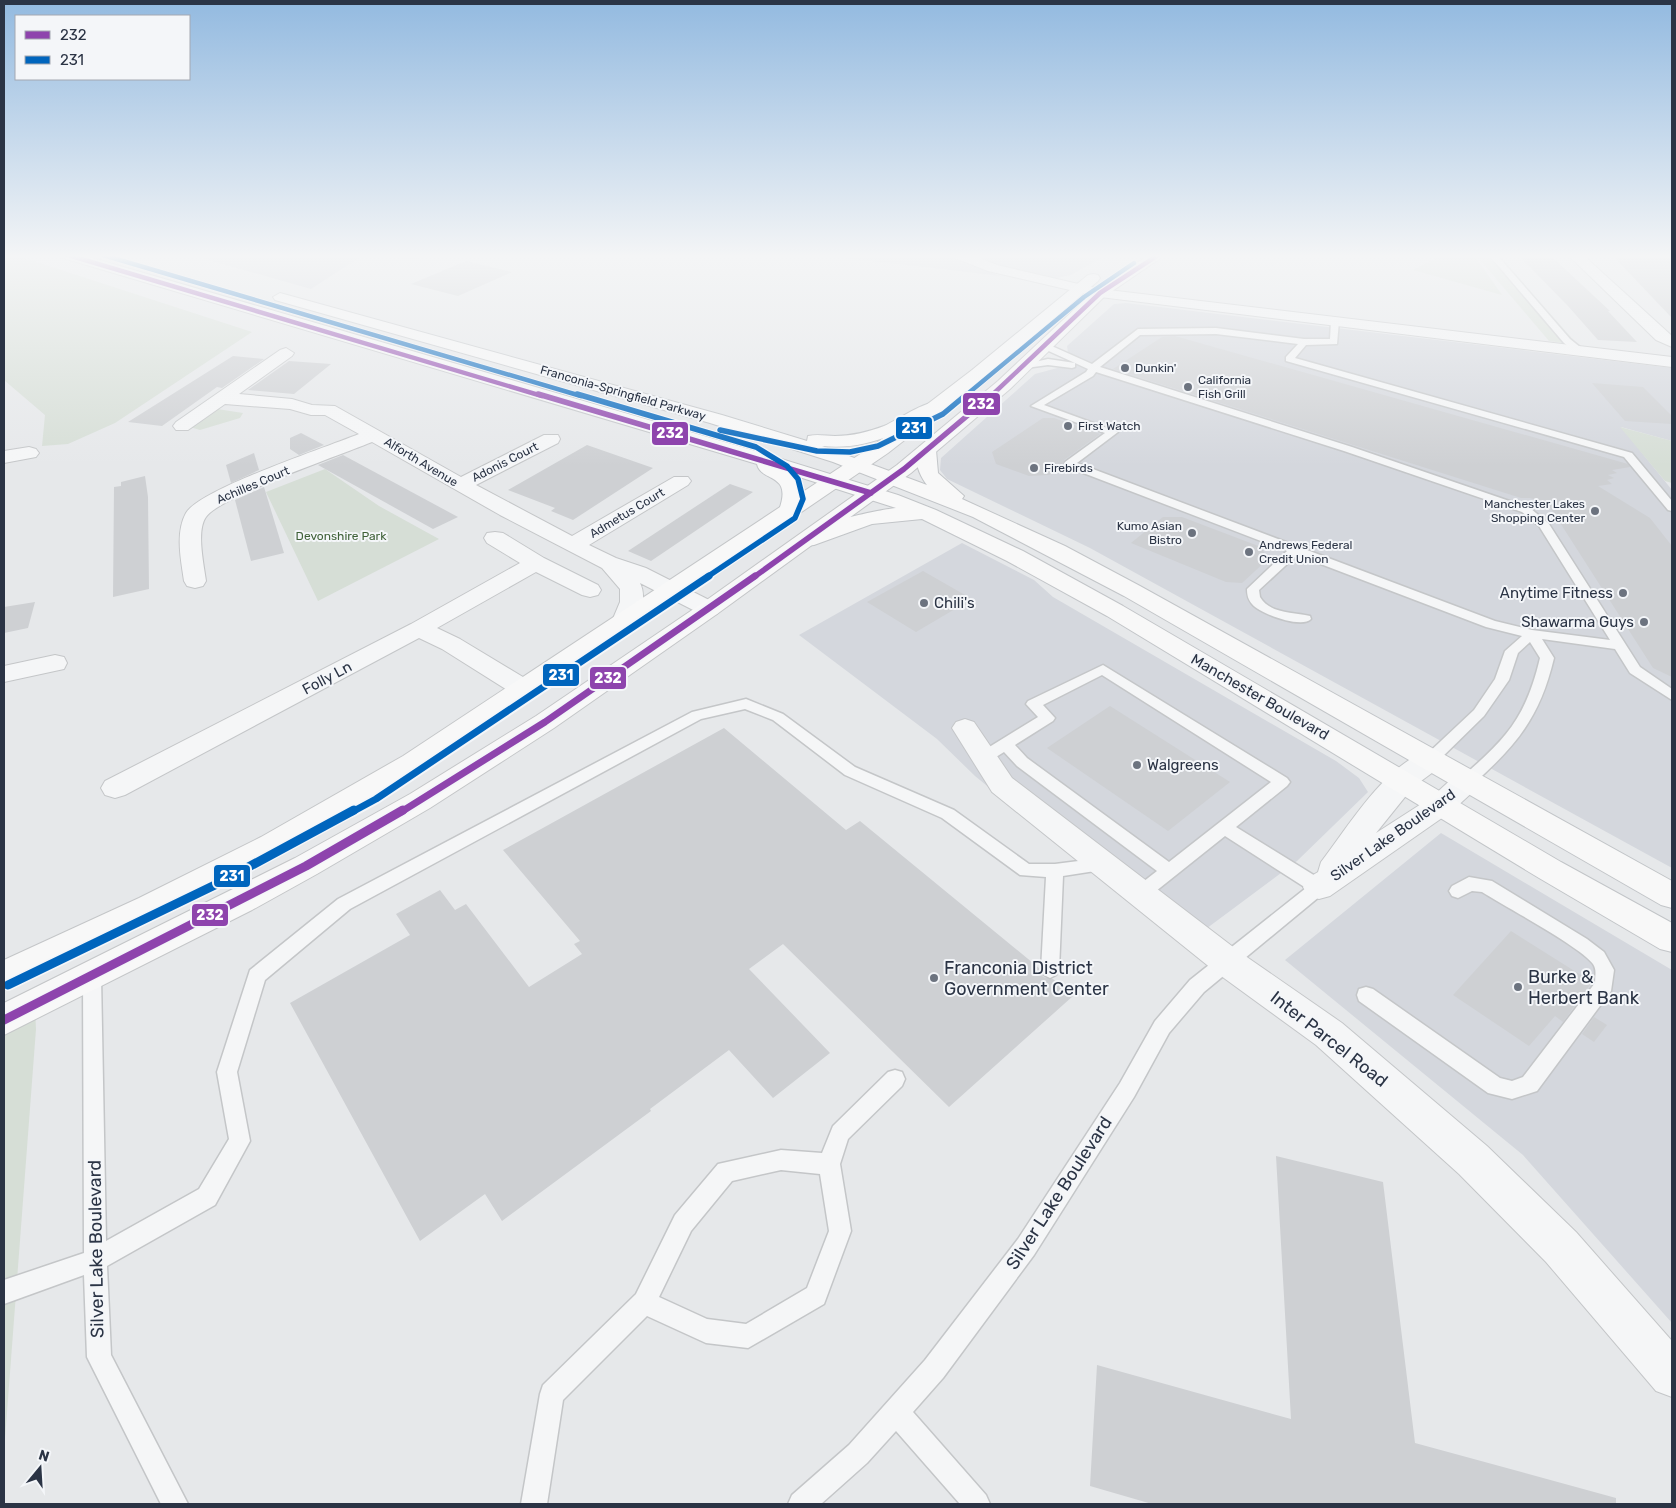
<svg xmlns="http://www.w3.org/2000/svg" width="1676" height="1508" font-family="Rubik,sans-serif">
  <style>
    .built { fill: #d4d7dd }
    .green { fill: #d6ded6 }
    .building { fill: #ced0d3 }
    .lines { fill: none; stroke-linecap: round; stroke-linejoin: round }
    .lane-casing { stroke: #c4c6c8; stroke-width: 3 }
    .street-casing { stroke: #c4c6c8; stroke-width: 2 }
    .secondary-casing { stroke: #c4c6c8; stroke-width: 2 }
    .primary-casing { stroke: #c2c5c8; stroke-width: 2 }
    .lane { fill: #f5f6f7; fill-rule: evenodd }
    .street { fill: #f5f6f7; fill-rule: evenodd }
    .secondary { fill: #f8f8f8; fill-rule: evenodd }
    .primary { fill: #f8f8f8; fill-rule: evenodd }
    .bus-1-far3-casing { stroke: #f4f6f9; stroke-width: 6 }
    .bus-1-far2-casing { stroke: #f4f6f9; stroke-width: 8 }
    .bus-1-far1-casing { stroke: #f4f6f9; stroke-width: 11 }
    .bus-1-casing { stroke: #f4f6f9; stroke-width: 12 }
    .bus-2-far3-casing { stroke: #f4f6f9; stroke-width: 6 }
    .bus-2-far2-casing { stroke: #f4f6f9; stroke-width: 8 }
    .bus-2-far1-casing { stroke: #f4f6f9; stroke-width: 11 }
    .bus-2-casing { stroke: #f4f6f9; stroke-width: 12 }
    .bus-1-far3 { stroke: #8e44ad; stroke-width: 4.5 }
    .bus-1-far2 { stroke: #8e44ad; stroke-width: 5.5 }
    .bus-1-far1 { stroke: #8e44ad; stroke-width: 7 }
    .bus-1 { stroke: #8e44ad; stroke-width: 9 }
    .bus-2-far3 { stroke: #0065bd; stroke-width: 4.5 }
    .bus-2-far2 { stroke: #0065bd; stroke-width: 5.5 }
    .bus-2-far1 { stroke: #0065bd; stroke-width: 7 }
    .bus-2 { stroke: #0065bd; stroke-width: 9 }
    .poi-dot { fill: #6c737f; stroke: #f4f6f9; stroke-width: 2 }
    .labels { text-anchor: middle; stroke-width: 4; stroke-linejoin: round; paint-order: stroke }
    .far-poi-label { font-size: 12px; fill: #2b3445; stroke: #f4f6f9; text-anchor: start }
    .far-street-label { font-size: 12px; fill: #2b3445; stroke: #f4f6f9 }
    .far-park-label { font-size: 12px; fill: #3f6138; stroke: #f4f6f9 }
    .poi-label { font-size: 15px; fill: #2b3445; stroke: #f4f6f9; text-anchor: end }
    .street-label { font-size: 15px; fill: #2b3445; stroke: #f4f6f9 }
    .near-poi-label { font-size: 18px; fill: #2b3445; stroke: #f4f6f9; text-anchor: start }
    .near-street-label { font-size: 18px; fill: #2b3445; stroke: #f4f6f9 }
    .line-badge { stroke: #f4f6f9; stroke-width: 2 }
    .badge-label { font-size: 14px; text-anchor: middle; font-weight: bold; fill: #fff }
  </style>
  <rect width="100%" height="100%" fill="#e6e8ea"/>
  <g class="built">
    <polygon points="191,255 423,255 417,259 360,257 311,289"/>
    <polygon points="818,255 944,255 1000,276 942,269"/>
    <polygon points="978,255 1106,255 1071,275 1057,278 1030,274 992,262"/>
    <polygon points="1126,303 1672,368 1672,441 1621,427 1672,490 1672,868 1090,548 947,479 940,470 941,458 1035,374 1061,367 1068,353 1067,346 1114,304"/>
    <polygon points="962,543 1034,580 1053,597 1336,761 1359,778 1368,792 1297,861 1183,946 975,776 937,739 799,635"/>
    <polygon points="1441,833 1672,970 1672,1323 1523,1155 1285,960"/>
  </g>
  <g class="green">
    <polygon points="4,255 15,255 252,332 115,423 68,444 42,446 45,415 4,380"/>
    <polygon points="1442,255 1474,255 1502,295 1413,270"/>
    <polygon points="1476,255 1498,255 1578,345 1549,341"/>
    <polygon points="217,409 243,413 240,418 200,430 190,427"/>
    <polygon points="1620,427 1672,441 1672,483 1665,481"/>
    <polygon points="325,469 379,506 439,539 318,601 266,492"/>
    <polygon points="35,1009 36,1029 4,1452 4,1030 5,1021"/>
  </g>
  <g class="building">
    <polygon points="1518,255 1550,255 1610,311 1608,311 1637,342 1598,340 1568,306"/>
    <polygon points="1612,255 1672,255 1672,318"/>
    <polygon points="466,261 512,272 458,296 411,284"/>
    <polygon points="1175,336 1628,464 1630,467 1612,470 1617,473 1608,475 1614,478 1607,480 1612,484 1598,486 1650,518 1672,546 1672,677 1653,668 1548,504 1530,498 1521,498 1113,369 1162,337"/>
    <polygon points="233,356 264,359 222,388 217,387 162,426 128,422"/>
    <polygon points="289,361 331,364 294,394 248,390"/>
    <polygon points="1592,383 1643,387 1672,416 1672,424 1625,421"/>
    <polygon points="1043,418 1054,418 1100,434 1064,460 1063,465 1049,475 1029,476 996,464 992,452"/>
    <polygon points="301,433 324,445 299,455 290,449 290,438"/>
    <polygon points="587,445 653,468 573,520 551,511 555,508 508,490"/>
    <polygon points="254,453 259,470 231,483 226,465"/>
    <polygon points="343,455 458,517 433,529 318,465"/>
    <polygon points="145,476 148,497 149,589 113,597 114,487 121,486 121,482"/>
    <polygon points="730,484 753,492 651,561 628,551"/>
    <polygon points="264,487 284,553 251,561 235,500"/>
    <polygon points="1163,517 1182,517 1261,547 1268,559 1242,583 1226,582 1131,543"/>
    <polygon points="923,571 972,599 916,632 867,602"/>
    <polygon points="35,602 28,628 4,633 4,607"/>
    <polygon points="1110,706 1230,782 1168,831 1047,748"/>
    <polygon points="724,728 846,830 860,821 1039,968 1043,977 1053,979 1073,996 949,1107 783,944 749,969 830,1053 773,1098 729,1050 650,1109 651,1111 502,1221 485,1194 420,1241 290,1003 410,935 396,914 440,890 455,910 466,904 529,987 582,954 574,944 580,941 503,850"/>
    <polygon points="1511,931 1592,982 1563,1022 1555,1016 1529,1046 1453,995"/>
    <polygon points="1594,1017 1607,1025 1594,1042 1582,1034"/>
    <polygon points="1276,1156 1383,1182 1415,1443 1616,1498 1616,1504 1152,1504 1090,1486 1097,1365 1291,1419"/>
  </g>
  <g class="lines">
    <defs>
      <g id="lane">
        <polygon points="1489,255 1497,255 1570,339 1580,347 1580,351 1574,351 1564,343"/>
        <path d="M1335 318 1339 321 1337 344 1306 345 1295 358 1632 453 1672 501V511L1668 510 1624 457 1286 361V357L1298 344 1216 334 1140 335 1100 367 1352 447 1530 508 1549 524 1640 667 1672 689V700L1630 673 1615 649 1542 639 1554 658C1540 717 1517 745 1472 785H1462L1459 781 1462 777C1507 738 1526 717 1540 658L1530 642 1518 653 1509 680 1484 716 1435 764H1425L1422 760 1425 756 1474 710 1495 679 1505 651 1522 636 1486 627 1297 555 1259 590 1260 597C1270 614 1293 612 1310 616L1311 619C1302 629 1260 614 1252 604 1248 599 1247 595 1247 589L1287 551 1065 466V462L1105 433 1031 406 1086 372 1088 369 1075 363V367L1072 368 1048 365 1026 368 1021 365 1048 359 1075 363 1042 348V344L1045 343 1092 364 1138 329 1216 328 1304 339H1330L1331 321ZM1096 372 1344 451 1522 512 1539 526 1610 640 1532 630 1495 621 1077 463 1118 432 1044 405 1093 376Z"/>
        <path d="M1103 665 1287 778 1290 782 1287 786 1236 827 1325 882 1328 887 1325 892 1204 992 1169 1033 1134 1097 1034 1255 943 1378 913 1412 986 1495 990 1504H960L896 1431 867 1463 821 1504H788L792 1495 849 1445 925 1360 1018 1239 1120 1083 1155 1021 1190 980 1306 888 1225 836 1146 899 1140 901 1134 899 1131 894 1134 889 1157 871 1017 766 1004 752 988 762H978L975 758 978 754 1038 717 1026 704 1028 701ZM1102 675 1271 782 1169 862 1027 758 1015 745 1053 721 1055 718 1043 705Z"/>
        <polygon points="746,699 783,714 855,767 954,810 1029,864 1055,864 1102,858 1108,859 1110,864 1108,869 1063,876 1059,970 1056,975 1050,978 1044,975 1041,970 1046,877 1020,875 942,818 845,775 773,720 745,709 701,719 350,909 265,980 237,1072 250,1141 215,1205 107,1266 111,1355 188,1504 161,1504 87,1357 84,1275 4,1304 4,1280 84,1253 83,976 85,970 92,968 99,970 101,976 106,1241 199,1189 229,1139 217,1072 250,970 338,899 692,712"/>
        <path d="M1469 877 1492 881 1587 939 1604 952 1614 970 1611 991 1537 1091 1512 1099 1488 1093 1359 1001 1357 995 1359 989 1366 987 1373 989 1500 1078 1512 1081 1523 1077 1595 983C1595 976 1597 970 1593 964 1581 947 1504 906 1482 892L1472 891 1458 898 1452 896 1449 891 1452 886Z"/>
        <path d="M895 1070 902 1072 905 1079 902 1086 848 1139 840 1164 851 1231 824 1304 748 1348 706 1343 647 1316 563 1400 547 1504H521L540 1394 543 1385 636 1294 675 1215 718 1164 781 1150 822 1153 833 1126 888 1072ZM781 1170 820 1174 829 1231 807 1288 746 1324 707 1319 659 1297 691 1231 732 1181Z"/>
      </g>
      <g id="street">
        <polygon points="953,255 972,255 997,265 1100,289 1672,357 1672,367 1100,297 988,271 955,258"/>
        <polygon points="1568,255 1583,255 1672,336 1672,347 1656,340"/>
        <path d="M286 348 294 353 292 356 239 394 292 399 312 405 335 406 461 477 544 435H558L560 439 558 443 476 485 572 536 674 477H688L691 481 688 485 589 545 616 558 646 568 717 604 721 609 717 614 709 616 701 614 640 583C647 597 641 614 632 626L624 628 616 626 612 621 620 602V589L602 568 500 515 372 442C343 454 219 497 206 517 196 531 204 565 206 581L203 586 195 588 187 586 184 581C181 560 175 533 186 513 200 489 327 447 359 434L325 415H311L290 409 225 404 188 430H176L173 426 176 422 280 350Z"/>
        <polygon points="29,447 36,449 39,453 36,457 4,463 4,451"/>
        <polygon points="495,532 503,533 544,558 598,585 601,590 598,595 590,597 582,595 536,572 437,628 460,639 533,683 537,689 533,695 524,697 515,695 442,649 419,638 125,795 115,798 105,795 101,788 105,781 411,624 520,563 487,543 484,538 487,533"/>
        <polygon points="55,655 64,657 67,663 64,669 4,682 4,666"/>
        <polygon points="965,719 974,722 1012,778 1241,953 1342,1023 1487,1146 1576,1232 1672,1341 1672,1397 1656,1391 1546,1262 1459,1174 1316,1045 1217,973 992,792 952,728 956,722"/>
        <path d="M1430 750 1440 753 1444 760 1440 767 1413 787 1376 833 1432 797 1457 774 1467 771 1477 774 1481 781 1477 788 1452 811 1330 896 1319 899 1308 896 1303 887 1308 878 1318 872 1321 862C1348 827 1386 763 1430 750Z"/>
      </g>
      <g id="secondary">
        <polygon points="1149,255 1165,255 1105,296 1010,389 911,473 717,614 554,728 430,808 317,874 252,910 4,1035 4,1003 295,858 410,794 536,716 701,604 897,465 998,381 1095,290"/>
        <polygon points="1093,274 1098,275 1100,278 1098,281 984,378 888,453 423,770 283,853 161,916 4,990 4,960 139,898 261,837 403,756 874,445 972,370 1088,275"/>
      </g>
      <g id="primary">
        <path d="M61 255H82L759 452 898 495 936 510 1023 551 1123 606 1561 862 1672 923V952L1660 949 1539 878 1107 616 1007 561 922 519 872 524 814 545 806 546 798 545 795 540C806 525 877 510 896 508L793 475C804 487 806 500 796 514L789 516 782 514 779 510C793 472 761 483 757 464L63 258Z"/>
        <path d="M280 293 722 415 807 441 808 436C818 434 826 436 835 436 853 436 868 432 884 426 900 419 928 398 944 402L947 406 944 410C905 430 868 451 822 446L927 485C919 475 912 458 920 446H934L936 450 938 473 964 496 962 499 1065 546 1140 586 1672 881V908L1661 905 1124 596 973 517 833 462 710 423 275 300 273 297Z"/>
      </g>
    </defs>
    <use href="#lane" class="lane-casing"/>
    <use href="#street" class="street-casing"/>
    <use href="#secondary" class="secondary-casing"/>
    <use href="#primary" class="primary-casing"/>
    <use href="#lane" class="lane"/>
    <use href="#street" class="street"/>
    <use href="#secondary" class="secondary"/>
    <use href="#primary" class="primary"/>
    <defs>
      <g id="bus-1-far3">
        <polyline points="68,255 542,396"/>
        <polyline points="991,396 1100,293 1158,255"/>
      </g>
      <g id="bus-1-far2">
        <polyline points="538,394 871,493"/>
        <polyline points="754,577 904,469 993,394"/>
      </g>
      <polyline id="bus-1-far1" points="401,812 545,722 755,576"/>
      <polyline id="bus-1" points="4,1020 306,866 403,810"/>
      <g id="bus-2-far3">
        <polyline points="103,255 581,396"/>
        <polyline points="965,396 1084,297 1134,263"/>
      </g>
      <g id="bus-2-far2">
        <polyline points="577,394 756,447 787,466 798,479 803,499 795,518 707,577"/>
        <polyline points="720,430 817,451 850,452 878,446 943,414 967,394"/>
      </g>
      <polyline id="bus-2-far1" points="352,812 376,799 709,576"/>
      <polyline id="bus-2" points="8,985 217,884 354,810"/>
    </defs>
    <use href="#bus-1-far3" class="bus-1-far3-casing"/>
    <use href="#bus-1-far2" class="bus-1-far2-casing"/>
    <use href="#bus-1-far1" class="bus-1-far1-casing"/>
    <use href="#bus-1" class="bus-1-casing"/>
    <use href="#bus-2-far3" class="bus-2-far3-casing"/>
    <use href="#bus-2-far2" class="bus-2-far2-casing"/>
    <use href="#bus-2-far1" class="bus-2-far1-casing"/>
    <use href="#bus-2" class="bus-2-casing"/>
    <use href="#bus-1-far3" class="bus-1-far3"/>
    <use href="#bus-1-far2" class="bus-1-far2"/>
    <use href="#bus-1-far1" class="bus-1-far1"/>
    <use href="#bus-1" class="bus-1"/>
    <use href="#bus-2-far3" class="bus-2-far3"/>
    <use href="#bus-2-far2" class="bus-2-far2"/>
    <use href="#bus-2-far1" class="bus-2-far1"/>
    <use href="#bus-2" class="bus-2"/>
  </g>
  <linearGradient id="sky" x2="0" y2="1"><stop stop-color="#93bae0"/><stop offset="0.55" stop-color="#f4f5f6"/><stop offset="1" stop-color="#f4f5f6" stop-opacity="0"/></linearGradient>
  <rect width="1676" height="466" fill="url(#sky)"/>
  <g class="poi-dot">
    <circle cx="1125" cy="368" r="5"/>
    <circle cx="1188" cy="387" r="5"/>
    <circle cx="1068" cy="426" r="5"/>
    <circle cx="1034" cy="468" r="5"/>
    <circle cx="1595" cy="511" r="5"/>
    <circle cx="1192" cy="533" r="5"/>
    <circle cx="1249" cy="552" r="5"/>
    <circle cx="1623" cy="593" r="5"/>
    <circle cx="924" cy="603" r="5"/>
    <circle cx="1644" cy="622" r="5"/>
    <circle cx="1137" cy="765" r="5"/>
    <circle cx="934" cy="978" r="5"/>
    <circle cx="1518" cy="987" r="5"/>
  </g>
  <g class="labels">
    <g class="far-poi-label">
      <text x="1135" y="372">Dunkin'</text>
      <text x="1198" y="384">California<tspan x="1198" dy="14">Fish Grill</tspan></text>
      <text x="1078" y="430">First Watch</text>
      <text x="1044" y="472">Firebirds</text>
      <text x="1585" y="508" text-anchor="end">Manchester Lakes<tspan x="1585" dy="14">Shopping Center</tspan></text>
      <text x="1182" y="530" text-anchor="end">Kumo Asian<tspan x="1182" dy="14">Bistro</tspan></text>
      <text x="1259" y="549">Andrews Federal<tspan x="1259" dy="14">Credit Union</tspan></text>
    </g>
    <g class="far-street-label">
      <text transform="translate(623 393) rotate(16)" y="4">Franconia-Springfield Parkway</text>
      <text transform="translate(421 462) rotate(31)" y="4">Alforth Avenue</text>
      <text transform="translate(505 462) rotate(-27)" y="4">Adonis Court</text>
      <text transform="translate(253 485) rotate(-23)" y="4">Achilles Court</text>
      <text transform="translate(627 513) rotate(-31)" y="4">Admetus Court</text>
    </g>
    <g class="far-park-label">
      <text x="341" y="540">Devonshire Park</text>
    </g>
    <g class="poi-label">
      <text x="1613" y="598">Anytime Fitness</text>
      <text x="934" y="608" text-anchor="start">Chili's</text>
      <text x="1634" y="627">Shawarma Guys</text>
      <text x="1147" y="770" text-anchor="start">Walgreens</text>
    </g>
    <g class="street-label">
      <text transform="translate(327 678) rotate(-28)" y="5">Folly Ln</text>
      <text transform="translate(1260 697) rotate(30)" y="5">Manchester Boulevard</text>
      <text transform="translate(1393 835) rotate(-35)" y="5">Silver Lake Boulevard</text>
    </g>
    <g class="near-poi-label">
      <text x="944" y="974">Franconia District<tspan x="944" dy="21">Government Center</tspan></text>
      <text x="1528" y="983">Burke &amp;<tspan x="1528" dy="21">Herbert Bank</tspan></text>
    </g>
    <g class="near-street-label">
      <text transform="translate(1329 1039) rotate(38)" y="6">Inter Parcel Road</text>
      <text transform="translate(1059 1193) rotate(-57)" y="6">Silver Lake Boulevard</text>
      <text transform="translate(96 1249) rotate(-91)" y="6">Silver Lake Boulevard</text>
    </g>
  </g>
  <g class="line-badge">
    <rect x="962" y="392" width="39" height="24" rx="5" fill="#8e44ad"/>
    <rect x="895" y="416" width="38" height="24" rx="5" fill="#0065bd"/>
    <rect x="651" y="421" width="38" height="25" rx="5" fill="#8e44ad"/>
    <rect x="542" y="663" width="38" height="24" rx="5" fill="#0065bd"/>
    <rect x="589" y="666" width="38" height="24" rx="5" fill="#8e44ad"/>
    <rect x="213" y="864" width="38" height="24" rx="5" fill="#0065bd"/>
    <rect x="191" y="903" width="38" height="24" rx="5" fill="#8e44ad"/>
  </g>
  <g class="badge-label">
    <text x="981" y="409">232</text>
    <text x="914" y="433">231</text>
    <text x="670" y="438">232</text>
    <text x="561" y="680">231</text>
    <text x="608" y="683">232</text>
    <text x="232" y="881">231</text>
    <text x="210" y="920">232</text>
  </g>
  <rect width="1676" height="1508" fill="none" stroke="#2b3445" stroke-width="10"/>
  <rect x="15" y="15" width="175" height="65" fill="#f4f6f9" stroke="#a4a8b1"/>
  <rect x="25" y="31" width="25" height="8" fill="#8e44ad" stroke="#a4a8b1"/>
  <text x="60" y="40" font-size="15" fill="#2b3445">232</text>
  <rect x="25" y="56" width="25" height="8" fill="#0065bd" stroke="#a4a8b1"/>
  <text x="60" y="65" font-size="15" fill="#2b3445">231</text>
  <g transform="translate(40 1468) rotate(18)" stroke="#f4f6f9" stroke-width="4" paint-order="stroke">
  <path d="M0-4L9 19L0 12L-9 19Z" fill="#2b3445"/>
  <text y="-8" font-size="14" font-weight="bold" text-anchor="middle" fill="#2b3445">N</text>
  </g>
</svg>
